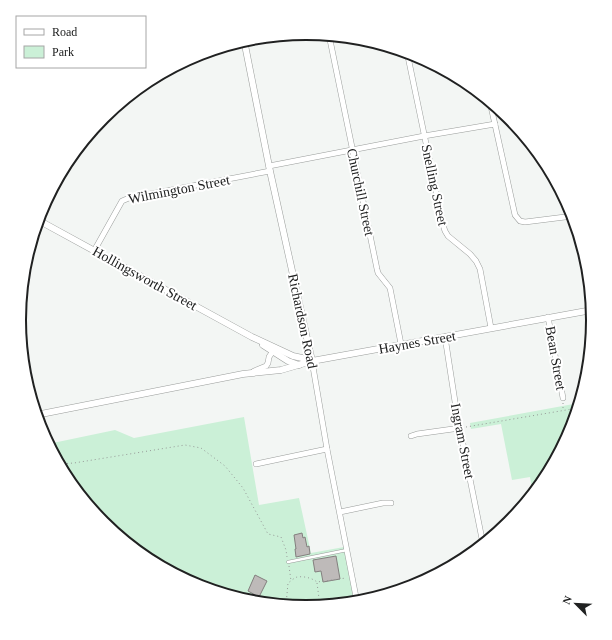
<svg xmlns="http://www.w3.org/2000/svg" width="612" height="640" font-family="Georgia,serif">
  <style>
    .green { fill: #cbf0d7 }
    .building { fill: #bebab9; stroke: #837f7e }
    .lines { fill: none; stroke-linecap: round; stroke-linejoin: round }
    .service-casing { stroke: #9a9d9b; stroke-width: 3.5 }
    .minor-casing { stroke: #9a9d9b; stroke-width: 6 }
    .tertiary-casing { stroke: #9a9d9b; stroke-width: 7 }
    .path { stroke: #969997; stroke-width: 1; stroke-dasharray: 1 3; stroke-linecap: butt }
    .service { stroke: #fff; stroke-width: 2.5 }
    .minor { stroke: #fff; stroke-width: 5 }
    .tertiary { stroke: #fff; stroke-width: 6 }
    .labels { text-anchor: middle; stroke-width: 4; stroke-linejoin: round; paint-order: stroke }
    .street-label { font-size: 14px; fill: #202121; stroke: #fff }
    .rim { fill: none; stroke: #202121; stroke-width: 2 }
  </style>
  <rect width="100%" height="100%" fill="#f3f6f4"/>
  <g class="green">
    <polygon points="579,403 571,430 545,480 533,494 530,477 512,480 501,424 471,429 470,423"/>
    <polygon points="244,417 259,505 299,498 311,553 344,547 355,602 306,607 250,601 196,585 146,559 103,523 67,479 48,444 115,430 134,438"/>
  </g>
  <g class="building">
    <polygon points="302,533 303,538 305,537 307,547 309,546 310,554 296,557 295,549 296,549 294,535"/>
    <polygon points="336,556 340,579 323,582 321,571 315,572 313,560"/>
    <polygon points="255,575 267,581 259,597 248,591"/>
  </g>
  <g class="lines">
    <defs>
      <polyline id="service" points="288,562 347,550"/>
      <g id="minor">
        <polyline points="329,35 377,269 378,273 390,288 401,344"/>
        <polyline points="407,52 443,225 445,231 448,236 470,254 476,261 480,269 491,328"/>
        <polyline points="490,102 515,215 520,221 525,222 573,216"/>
        <polyline points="269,166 424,136 495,124"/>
        <polyline points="94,251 122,201 129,198 270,171"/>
        <polyline points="548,317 563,398"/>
        <polyline points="445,337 458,421 461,434 483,544"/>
        <polyline points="312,361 327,449 357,602"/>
        <polyline points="254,371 266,366 268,363 269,357 275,348"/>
        <polyline points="411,436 417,434 460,428"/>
        <polyline points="256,464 327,449"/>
        <polyline points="340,512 383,503 391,503"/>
      </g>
      <g id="tertiary">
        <polyline points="244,40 270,171 312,361"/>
        <polyline points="38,220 252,337 293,356 311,360"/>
        <polyline points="263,345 288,361 299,365"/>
        <polyline points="36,415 243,374 281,370 312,361 592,310"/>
      </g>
    </defs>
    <use href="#service" class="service-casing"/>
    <use href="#minor" class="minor-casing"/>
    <use href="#tertiary" class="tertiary-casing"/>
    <g class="path">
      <polyline points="563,403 563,410"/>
      <polyline points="466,427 578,408"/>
      <polyline points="59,464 74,463 185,445 201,448 225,466 243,488 268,534 281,537 286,550 287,557"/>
      <polyline points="289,566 291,581"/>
      <polyline points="317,583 320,606"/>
      <path d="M286 605 288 583C291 581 294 578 297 577 304 576 312 578 317 582L346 578"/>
    </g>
    <use href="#service" class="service"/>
    <use href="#minor" class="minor"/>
    <use href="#tertiary" class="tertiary"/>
  </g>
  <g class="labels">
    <g class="street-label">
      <text transform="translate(435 185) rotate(78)" y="5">Snelling Street</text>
      <text transform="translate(179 189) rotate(-11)" y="5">Wilmington Street</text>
      <text transform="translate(361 192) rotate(78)" y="5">Churchill Street</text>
      <text transform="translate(145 278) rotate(29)" y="5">Hollingsworth Street</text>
      <text transform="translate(303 321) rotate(78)" y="5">Richardson Road</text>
      <text transform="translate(417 342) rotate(-10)" y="5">Haynes Street</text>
      <text transform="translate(556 358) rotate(80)" y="5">Bean Street</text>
      <text transform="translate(463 441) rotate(79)" y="5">Ingram Street</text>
    </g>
  </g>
  <path d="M0 0H612V640H0ZM26 320a280 280 0 1 1 560 0a280 280 0 1 1-560 0Z" fill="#fff" fill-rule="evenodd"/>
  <path class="rim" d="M26 320a280 280 0 1 1 560 0a280 280 0 1 1-560 0Z"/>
  <rect x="16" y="16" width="130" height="52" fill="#ffffff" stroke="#a6a6a6"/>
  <rect x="24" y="29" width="20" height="6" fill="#ffffff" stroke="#a6a6a6"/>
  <text x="52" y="36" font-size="12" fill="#202121">Road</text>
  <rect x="24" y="46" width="20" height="12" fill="#cbf0d7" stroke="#a6a6a6"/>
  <text x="52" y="56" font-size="12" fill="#202121">Park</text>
  <g transform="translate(576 604) rotate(294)" stroke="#ffffff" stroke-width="3" paint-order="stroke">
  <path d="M0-3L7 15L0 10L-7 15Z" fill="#202121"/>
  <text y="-6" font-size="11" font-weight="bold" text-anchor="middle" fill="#202121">N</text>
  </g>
</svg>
